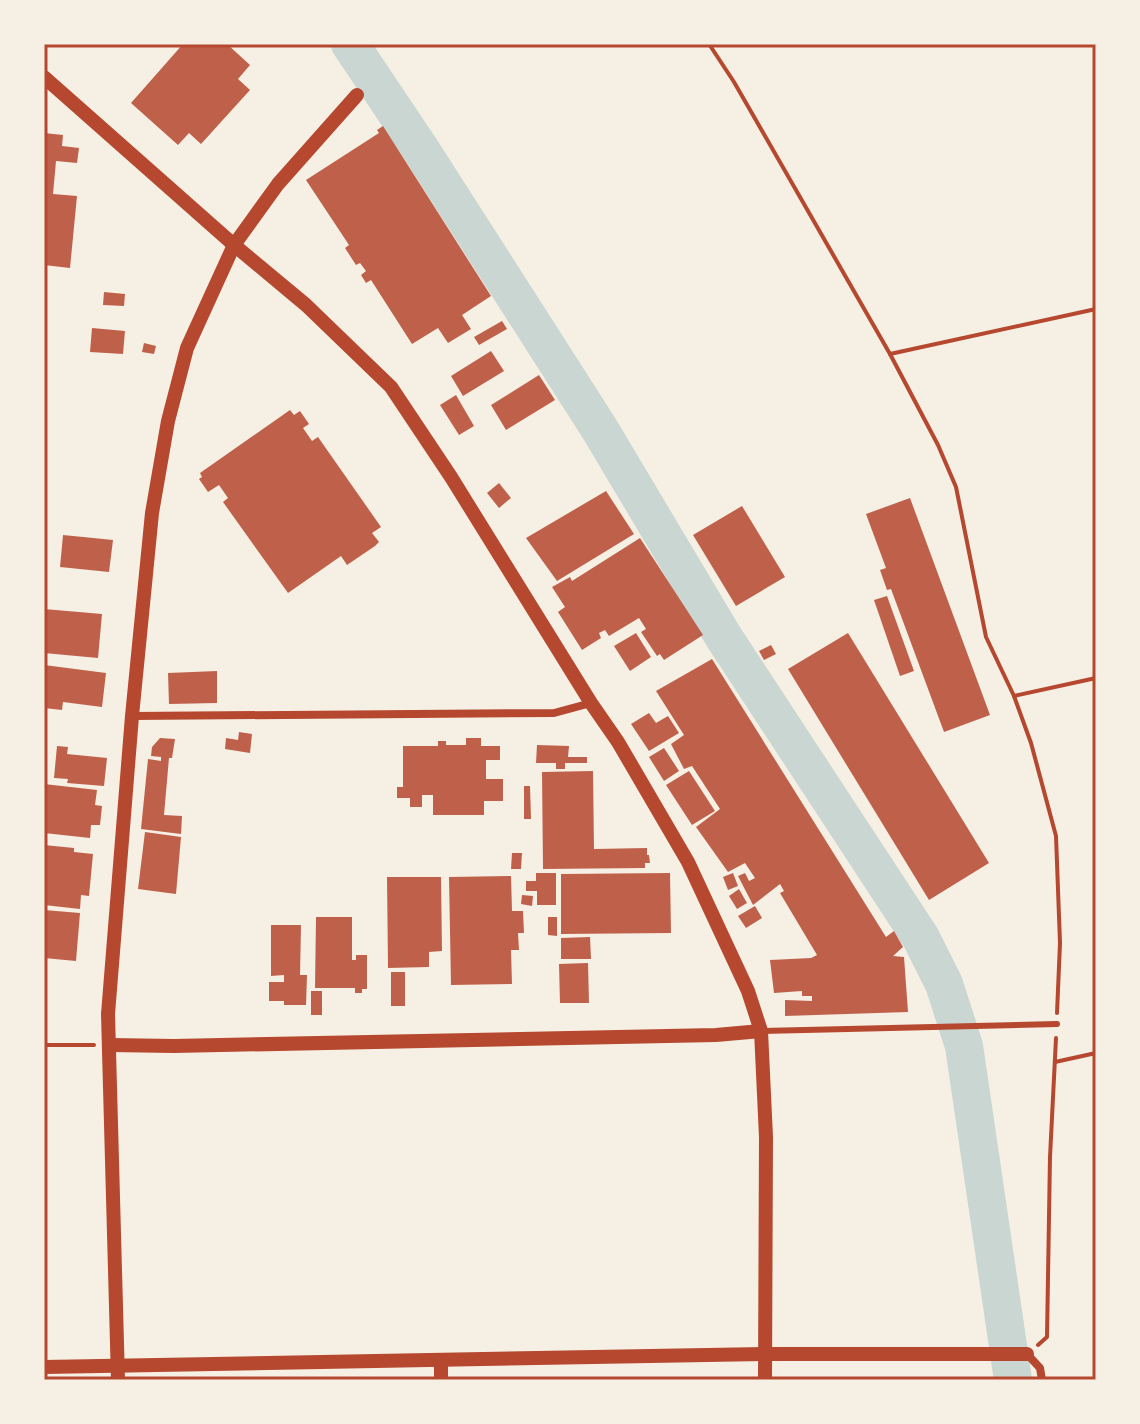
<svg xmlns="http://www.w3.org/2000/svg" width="1140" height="1424" font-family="'PT Sans',sans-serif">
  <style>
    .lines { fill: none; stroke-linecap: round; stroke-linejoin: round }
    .river { stroke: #c9d6d2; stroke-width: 38 }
    .building { fill: #bf614a }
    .path { stroke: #b5482f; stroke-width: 4 }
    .service { stroke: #b5482f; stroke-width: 6 }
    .minor { stroke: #b5482f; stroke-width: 8 }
    .tertiary { stroke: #b5482f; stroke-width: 14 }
    .neatline { fill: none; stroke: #b5482f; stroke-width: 3 }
  </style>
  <rect width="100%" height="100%" fill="#f6efe4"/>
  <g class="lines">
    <polyline class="river" points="350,44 421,150 599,428 723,636 921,938 944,984 964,1046 1013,1380"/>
  </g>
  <g class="building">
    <polygon points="183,44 227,44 250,65 238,79 250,90 201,144 189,133 178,145 131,103"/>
    <polygon points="383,126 491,296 462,315 471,329 448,343 438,328 412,344 371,280 366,283 361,275 366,271 360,263 356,265 345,248 349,245 306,180 379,133 377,130"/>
    <polygon points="44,133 63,135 62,146 79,148 77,163 56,161 53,194 77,196 70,268 44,265"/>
    <polygon points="104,292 125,294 124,306 103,305"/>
    <polygon points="502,321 507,329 479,345 474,337"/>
    <polygon points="92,328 125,331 123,354 90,352"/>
    <polygon points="144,343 156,346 154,354 142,352"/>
    <polygon points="491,351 504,371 463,396 451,376"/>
    <polygon points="539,375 555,400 506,430 491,405"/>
    <polygon points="456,395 474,426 459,435 440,405"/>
    <polygon points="290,410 294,415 300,411 309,424 303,428 312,441 318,437 381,527 372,533 379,542 375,546 347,565 341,556 288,593 223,502 228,498 219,485 208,492 199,479 202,477 200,473"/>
    <polygon points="499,483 511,498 499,508 487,493"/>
    <polygon points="606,491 634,534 557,581 526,538"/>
    <polygon points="910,498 990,715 944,732 891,589 887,590 880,570 886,568 866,514"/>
    <polygon points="742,506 785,577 736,606 693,535"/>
    <polygon points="63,535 113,540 109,572 60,567"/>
    <polygon points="640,538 703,635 664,660 660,654 657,656 641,632 646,629 639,618 609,636 605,630 599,633 601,638 582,650 558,612 565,607 552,587 570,577 572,581"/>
    <polygon points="887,596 914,671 900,676 874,600"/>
    <polygon points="44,609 102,614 98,658 44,653"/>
    <polygon points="636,633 651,657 630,671 614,646"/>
    <polygon points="848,633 989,863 929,900 788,669"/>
    <polygon points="771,645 776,654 764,660 759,651"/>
    <polygon points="712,659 886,937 894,931 903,947 893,956 904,957 908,1012 785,1016 785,1000 812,1001 812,996 802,996 802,991 774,993 770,960 811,958 817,955 780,893 784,891 780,884 753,905 738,876 745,873 749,881 755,878 745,863 728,872 696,827 720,809 692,766 684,769 671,744 684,735 656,691"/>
    <polygon points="44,665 106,673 102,707 63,702 62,710 44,708"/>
    <polygon points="217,671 217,703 169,704 168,673"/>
    <polygon points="649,713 656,723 668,716 679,733 649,751 631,724"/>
    <polygon points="239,732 252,734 250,753 225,749 226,738 238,740"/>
    <polygon points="160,738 175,739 172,758 169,758 164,815 182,816 181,834 141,829 148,759 161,761 161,757 151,756 152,747"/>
    <polygon points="466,738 481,738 481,746 500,746 500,760 486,760 486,779 503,779 503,801 484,801 484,815 433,815 433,795 422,795 422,807 410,807 410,798 397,798 397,787 403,787 403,746 438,746 438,741 446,741 446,745 466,745"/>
    <polygon points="537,745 569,746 568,757 587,757 587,763 565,763 565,769 556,769 556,763 536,763"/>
    <polygon points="57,746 68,747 67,754 107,758 104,786 67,783 68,779 54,778"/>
    <polygon points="664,748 679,771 664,781 649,757"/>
    <polygon points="593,771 594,849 647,848 647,855 649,855 650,863 645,863 645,868 543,869 542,772"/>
    <polygon points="689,771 715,811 692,825 666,785"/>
    <polygon points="44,784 97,790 95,805 102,806 100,825 91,825 90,838 44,833"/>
    <polygon points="524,786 530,786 531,819 524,819"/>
    <polygon points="145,832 181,837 176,894 138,889"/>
    <polygon points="44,845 74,848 74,852 93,854 89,896 81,895 80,909 44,905"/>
    <polygon points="512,853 522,853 521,869 511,869"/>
    <polygon points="536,873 556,873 556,905 537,905 537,891 526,891 526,881 536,881"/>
    <polygon points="670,873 671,933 561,934 561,874"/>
    <polygon points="733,873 738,886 728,890 723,877"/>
    <polygon points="511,876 512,911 523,911 524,933 518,933 519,950 511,950 512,984 451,985 449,877"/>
    <polygon points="387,877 441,877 442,951 429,952 429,967 388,968"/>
    <polygon points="739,889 747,903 737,909 729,896"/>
    <polygon points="522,895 533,896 532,906 521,904"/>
    <polygon points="755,906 762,918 746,928 738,916"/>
    <polygon points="44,910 80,913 76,961 44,958"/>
    <polygon points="316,917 352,917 352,960 356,960 356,955 367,955 367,989 362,989 362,993 355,993 355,988 315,988"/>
    <polygon points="548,917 557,917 557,936 548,935"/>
    <polygon points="271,925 301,925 300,975 307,975 306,1005 284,1005 284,1001 269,1001 269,982 284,982 284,975 271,976"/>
    <polygon points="590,937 591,959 561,959 561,938"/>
    <polygon points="588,963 589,1003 560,1003 559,964"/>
    <rect x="391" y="972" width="14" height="34"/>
    <rect x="311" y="991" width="11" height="24"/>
  </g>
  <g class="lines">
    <g class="path">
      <polyline points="709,44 734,82 890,354 938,445 956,487 986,637 1014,696 1031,743 1056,836 1060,943 1057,1013"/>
      <polyline points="890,354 1096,309"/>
      <polyline points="1014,696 1096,678"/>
      <polyline points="44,1045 94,1045"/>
      <polyline points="1055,1062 1096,1053"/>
      <polyline points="1038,1345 1047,1337 1050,1157 1056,1038"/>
    </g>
    <polyline class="service" points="761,1031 1057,1024"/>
    <g class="minor">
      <polyline points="132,716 554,713 591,703"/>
      <polyline points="1027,1354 1040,1368 1042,1380"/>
    </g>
    <g class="tertiary">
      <polyline points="44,77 234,245 306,305 391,387 451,477 591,703 618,742 688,862 748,991 761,1031 766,1137 765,1380"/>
      <polyline points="110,1045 174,1046 716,1035 761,1031"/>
      <polyline points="441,1361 441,1380"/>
      <polyline points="44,1367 764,1354 1027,1354"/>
      <polyline points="118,1380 108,1014 132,716 152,513 168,421 187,348 234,245 278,184 357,95"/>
    </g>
  </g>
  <rect width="1140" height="1424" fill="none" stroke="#f6efe4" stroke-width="92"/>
  <rect x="46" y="46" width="1048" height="1332" class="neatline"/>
</svg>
